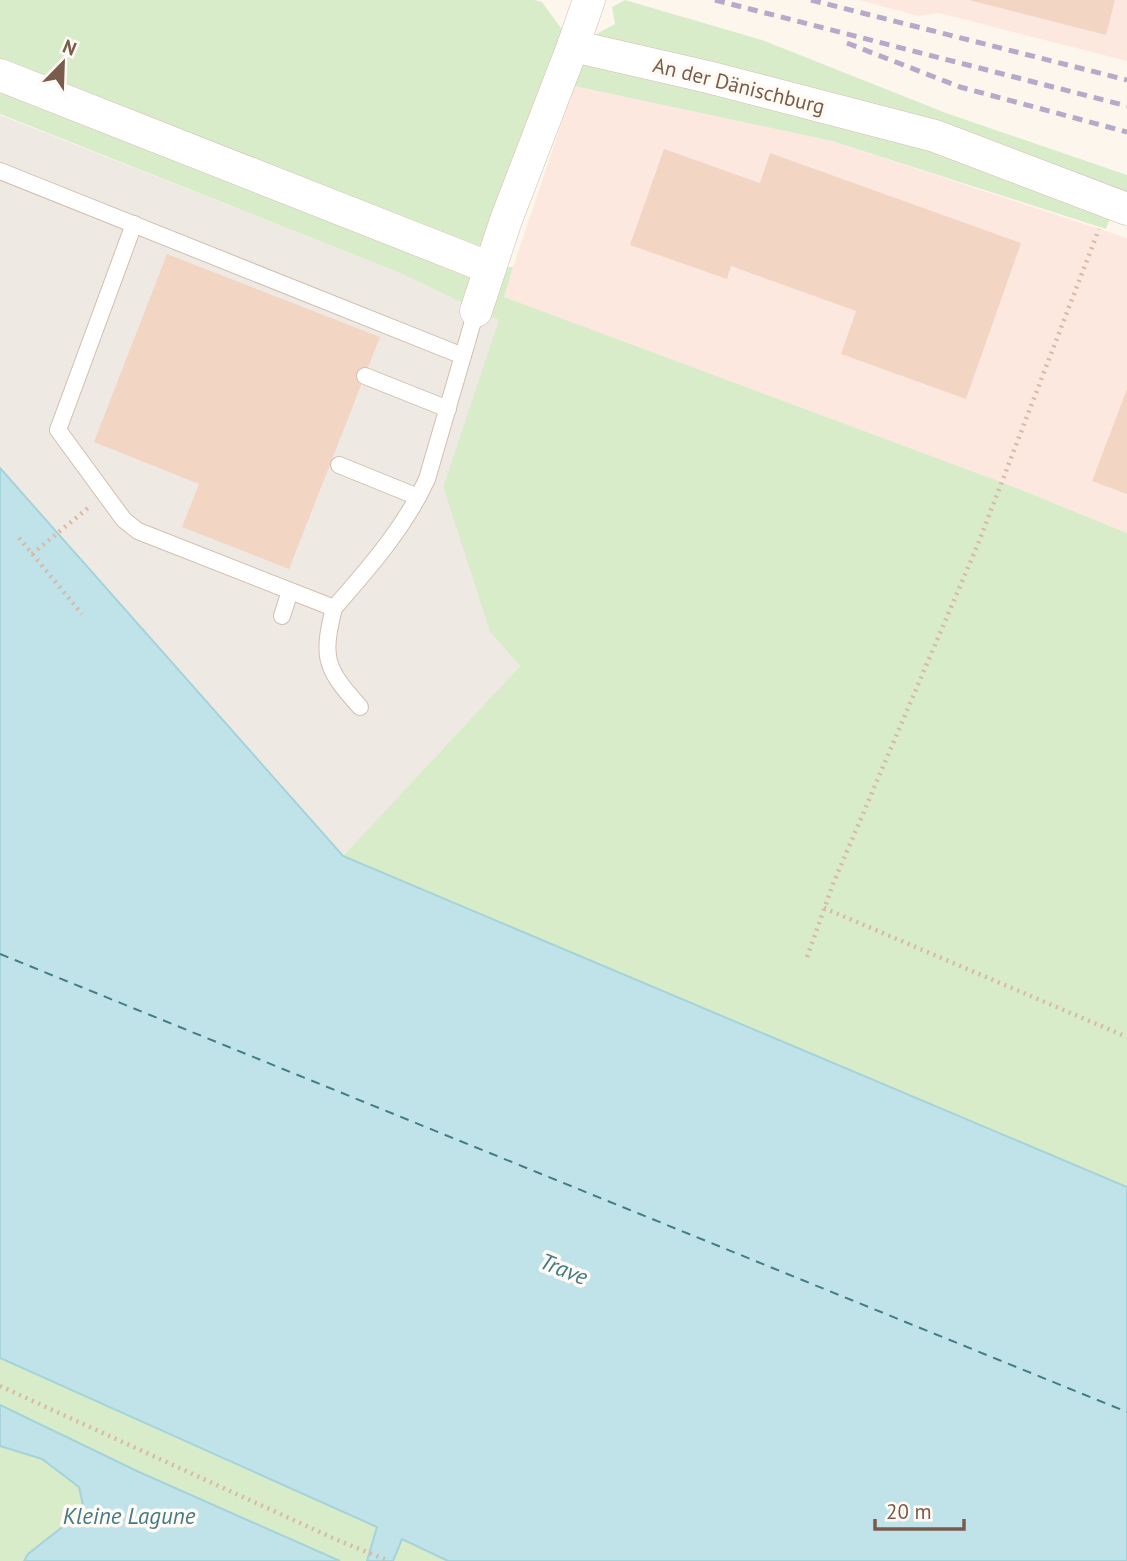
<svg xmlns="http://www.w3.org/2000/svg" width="1127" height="1561" font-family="'PT Sans',sans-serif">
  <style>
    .commercial { fill: #fde8e0 }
    .industrial { fill: #efe9e4 }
    .green { fill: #d8ecc9 }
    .water { fill: #bfe3e8; stroke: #a5d3da; stroke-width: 2 }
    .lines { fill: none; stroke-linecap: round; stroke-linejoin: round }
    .ferry { stroke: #437c86; stroke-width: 2; stroke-dasharray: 9 7; stroke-linecap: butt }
    .building { fill: #f3d5c3 }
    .service-casing { stroke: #d1beb0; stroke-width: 18 }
    .minor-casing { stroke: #d1beb0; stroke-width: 33 }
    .path { stroke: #d9b8a5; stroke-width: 4.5; stroke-dasharray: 2 5; stroke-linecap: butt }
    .service { stroke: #fff; stroke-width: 16 }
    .minor { stroke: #fff; stroke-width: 32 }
    .rail { stroke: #b9a8c9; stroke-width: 5; stroke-dasharray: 10 7; stroke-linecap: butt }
    .labels { text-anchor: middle; stroke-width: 7; stroke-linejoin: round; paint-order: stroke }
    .street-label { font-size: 21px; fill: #7a5c4d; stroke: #fffaf3 }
    .water-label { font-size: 23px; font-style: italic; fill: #437c86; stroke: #fffaf3 }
  </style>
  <rect width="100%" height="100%" fill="#fdf6ec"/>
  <g class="commercial">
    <polygon points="859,0 1127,0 1127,61 939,13 919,16"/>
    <polygon points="574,86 832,141 1127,238 1127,533 1009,485 503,297"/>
  </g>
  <polygon class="industrial" points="0,115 400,273 500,320 443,487 490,632 520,666 343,856 0,468"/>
  <g class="green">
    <polygon points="0,0 534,0 542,2 574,46 615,24 612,7 625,0 762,40 946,113 1127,175 1127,197 1119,195 1106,229 832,141 560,83 490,268 513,267 504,297 1009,485 1127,533 1127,1187 343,856 520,666 490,632 443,487 499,320 400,273 0,114"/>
    <polygon points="0,1358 377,1527 367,1561 340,1561 139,1472 0,1405"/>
    <polygon points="0,1446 42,1459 80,1487 246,1561 0,1561"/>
    <polygon points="402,1539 448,1561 393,1561"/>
  </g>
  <g class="water">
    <polygon points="0,468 343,856 1127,1187 1127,1561 448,1561 402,1539 393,1561 367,1561 377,1527 0,1358"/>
    <polygon points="0,1405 139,1472 340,1561 24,1561 28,1554 84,1510 79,1487 42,1459 0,1446"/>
  </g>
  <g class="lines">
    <polyline class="ferry" points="0,954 1127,1412"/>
  </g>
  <g class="building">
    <polygon points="969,0 1115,0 1106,35"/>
    <polygon points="664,149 760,183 770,153 1021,243 966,399 841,354 856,311 731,266 727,279 630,245"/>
    <polygon points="167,254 380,337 289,569 182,527 199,484 94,442"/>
    <polygon points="1127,389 1127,494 1092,481"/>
  </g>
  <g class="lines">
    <defs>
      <g id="service">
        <polyline points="0,171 463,356"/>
        <path d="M134 224 58 430 124 520 138 531 334 608C369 568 405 527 427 479L476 311"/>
        <polyline points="365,376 448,409"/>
        <polyline points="339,465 418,497"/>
        <path d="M334 608C321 659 326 669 360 707"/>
        <polyline points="282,616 290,591"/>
      </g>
      <g id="minor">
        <polyline points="573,46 589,0"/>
        <polyline points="0,75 490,268"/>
        <polyline points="476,311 506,220 573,46 708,77 935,136 1127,209"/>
      </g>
    </defs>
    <use href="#service" class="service-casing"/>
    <use href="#minor" class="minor-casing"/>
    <g class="path">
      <polyline points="19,538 82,614"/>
      <polyline points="32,554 88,508"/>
      <polyline points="824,908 1127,1037"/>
      <polyline points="807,957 833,884 978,544 1099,229"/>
      <polyline points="0,1386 335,1539 389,1561"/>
    </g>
    <use href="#service" class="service"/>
    <use href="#minor" class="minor"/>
    <g class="rail">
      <polyline points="715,0 1127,106"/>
      <polyline points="811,0 1127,80"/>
      <polyline points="847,43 960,87 1127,132"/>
    </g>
  </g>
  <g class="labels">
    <g class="street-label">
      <text transform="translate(739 86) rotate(14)" y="7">An der Dänischburg</text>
    </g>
    <g class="water-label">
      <text transform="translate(564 1269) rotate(22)" y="8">Trave</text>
      <text x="129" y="1524">Kleine Lagune</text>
    </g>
  </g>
  <g transform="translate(63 63) rotate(23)" stroke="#fffaf3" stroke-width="5" paint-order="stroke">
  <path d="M0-5L12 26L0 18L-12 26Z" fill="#7a5c4d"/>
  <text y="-10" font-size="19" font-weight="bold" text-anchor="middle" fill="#7a5c4d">N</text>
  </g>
  <path d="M875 1519v10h89v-10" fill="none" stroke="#7a5c4d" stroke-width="3.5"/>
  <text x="886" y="1519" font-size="21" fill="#7a5c4d" stroke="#fffaf3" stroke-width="5" paint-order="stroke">20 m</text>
</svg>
